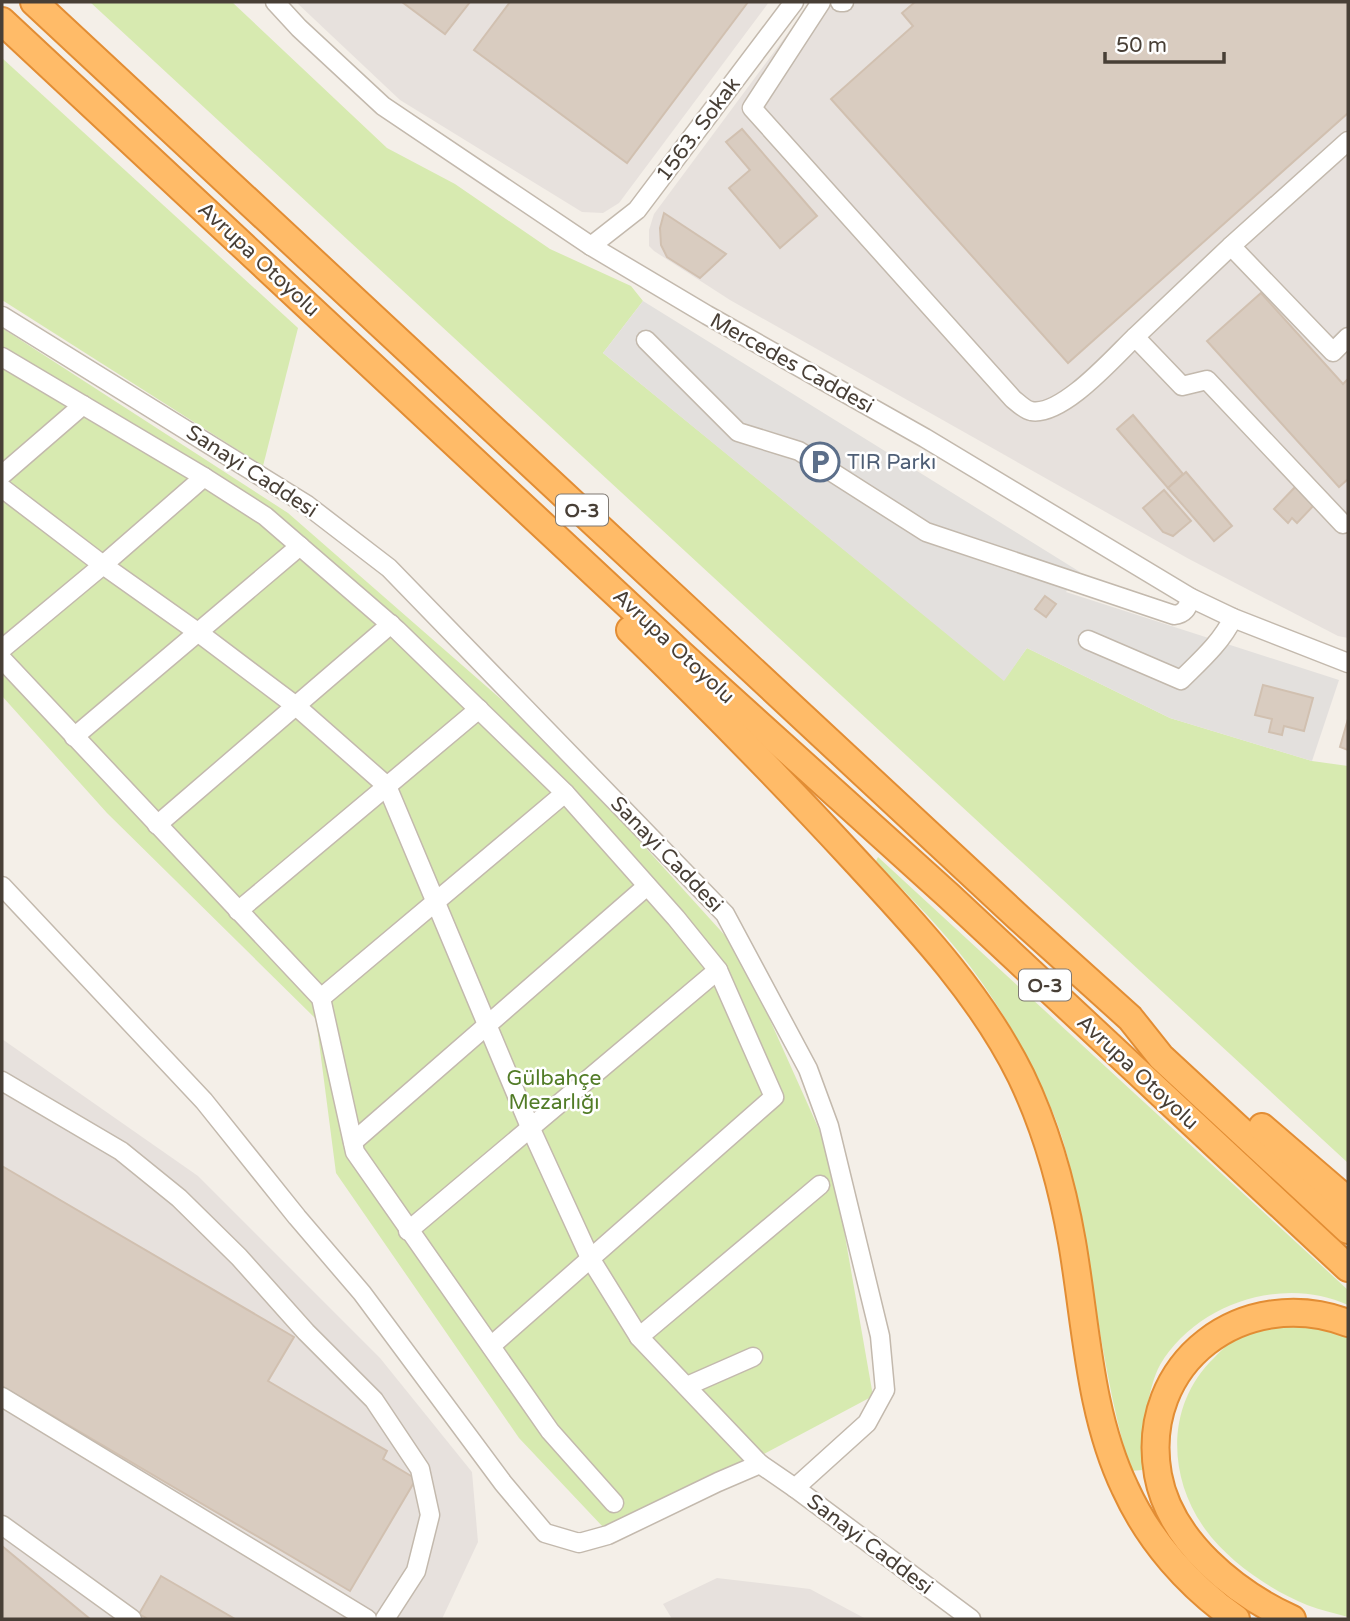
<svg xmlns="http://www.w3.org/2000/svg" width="1350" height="1621" font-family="'Varela Round',sans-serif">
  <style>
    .industrial { fill: #e7e1dd }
    .green { fill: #d7eab0 }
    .parking { fill: #e3e0dd }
    .building { fill: #d9ccc0; stroke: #d1c0b0; stroke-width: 2 }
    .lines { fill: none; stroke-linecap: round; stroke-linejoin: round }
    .minor-casing { stroke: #c3b9ad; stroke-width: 21 }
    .highway-casing { stroke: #e28d34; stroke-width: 30 }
    .minor { stroke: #fff; stroke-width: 18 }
    .highway { stroke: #ffbb68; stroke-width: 26 }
    .labels { text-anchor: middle; stroke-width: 5; stroke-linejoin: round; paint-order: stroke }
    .shield { fill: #fff; stroke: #7f7972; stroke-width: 2 }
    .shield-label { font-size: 19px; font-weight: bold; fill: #483f36 }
    .street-label { font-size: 21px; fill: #483f36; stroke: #fff }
    .service-label { font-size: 21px; fill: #4e5e75; stroke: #fff; text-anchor: start }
    .park-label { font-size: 21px; fill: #527c27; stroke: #fff }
  </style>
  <rect width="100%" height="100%" fill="#f4efe8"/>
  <g class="industrial">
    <polygon points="296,2 769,2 619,203 603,213 582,212 400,100"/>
    <polygon points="811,2 1348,2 1348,638 1338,636 1189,559 730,300 654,251 649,246 649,230 654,214"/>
    <polygon points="2,1039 198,1176 380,1358 472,1472 478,1542 442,1619 2,1619"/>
    <polygon points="717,1578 810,1589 866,1619 672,1619 663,1604"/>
  </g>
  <g class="green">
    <polygon points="90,2 232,2 387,148 455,184 550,249 631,286 643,301 603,353 1004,680 1027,648 1170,718 1312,761 1348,766 1348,1163"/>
    <polygon points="2,58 298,328 263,466 2,300"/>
    <polygon points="2,328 288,513 550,742 739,951 831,1156 873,1396 643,1518 603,1527 519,1438 336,1173 316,1019 107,813 2,696"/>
    <path d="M878 857 1348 1290V1305C1284 1275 1196 1303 1160 1365 1147 1388 1141 1443 1142 1470L1131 1471C1107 1393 1098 1313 1083 1233 1076 1194 1069 1152 1054 1115 1031 1058 997 999 958 951 933 919 903 891 876 861Z"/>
    <path d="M1297 1323 1348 1335V1617C1335 1613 1320 1610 1307 1605 1270 1590 1228 1561 1205 1529 1167 1476 1166 1404 1214 1358 1219 1353 1224 1347 1230 1343 1250 1331 1274 1327 1297 1323Z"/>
  </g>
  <polygon class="parking" points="643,301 1080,572 1066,592 1339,680 1312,761 1170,718 1027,648 1004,681 603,353"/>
  <g class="building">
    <polygon points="402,2 470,2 445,34"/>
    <polygon points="510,2 748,2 627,163 474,50"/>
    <polygon points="915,2 1348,2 1348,113 1068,363 831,99 913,26 902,13"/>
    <polygon points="742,129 817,216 780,248 729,188 750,170 726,142"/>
    <polygon points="664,213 726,254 700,278 667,257 661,245 660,228"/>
    <polygon points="1261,293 1343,384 1348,379 1348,479 1339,487 1207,341"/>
    <polygon points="1133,415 1183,474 1168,488 1117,429"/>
    <polygon points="1186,472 1232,526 1214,541 1168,488"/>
    <polygon points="1297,485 1316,503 1297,523 1292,518 1288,523 1274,509"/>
    <polygon points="1164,490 1191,521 1173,536 1163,532 1143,508"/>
    <polygon points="1045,596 1056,604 1046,617 1035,609"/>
    <polygon points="1263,685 1313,698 1304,731 1284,726 1282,735 1269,732 1272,719 1255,715"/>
    <polygon points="1348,719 1348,750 1340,747"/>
    <polygon points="2,1166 294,1337 268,1381 387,1451 383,1459 416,1479 350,1591 2,1386"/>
    <polygon points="2,1546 90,1619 2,1619"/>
    <polygon points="161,1576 235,1619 148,1619 139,1614"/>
  </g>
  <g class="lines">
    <defs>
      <g id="minor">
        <polyline points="275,2 299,28 383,106 591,246 707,315 925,438 1191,598 1233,618 1348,663"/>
        <path d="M821 2 752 108 1013 399C1018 403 1025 410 1031 411 1062 417 1114 357 1135 337L1182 386 1207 380 1343 524"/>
        <polyline points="840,2 844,2"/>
        <polyline points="591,246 637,210 794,2"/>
        <polyline points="1231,246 1348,141"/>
        <polyline points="2,316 307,505 389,568 725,914 808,1069 829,1126 880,1336 885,1390 867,1423 795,1488 971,1619"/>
        <polyline points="1135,337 1231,246 1333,352 1348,337"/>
        <path d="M646 340 738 432 799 451 926 532 1174 615C1185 614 1187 608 1191 598"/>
        <polyline points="2,357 204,477 265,516 397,630 565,793 676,918 718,970 774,1097 491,1346"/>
        <polyline points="2,475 83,405"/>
        <polyline points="2,488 103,565 199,633 296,706 387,786 530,1127 590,1258 639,1337 760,1464"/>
        <path d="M1088 640 1181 680C1200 661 1221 643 1233 618"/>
        <polyline points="2,649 103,565 204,477"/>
        <polyline points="2,659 321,998 355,1152 550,1431 614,1503"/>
        <polyline points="74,737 300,546"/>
        <polyline points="157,825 391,624"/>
        <polyline points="2,886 204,1101 297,1217 362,1293 503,1483 545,1533 579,1543 608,1535 718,1482 760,1464 795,1488"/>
        <polyline points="238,911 479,709"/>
        <polyline points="321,998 565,793"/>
        <polyline points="2,1081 121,1151 179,1198 239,1257 306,1332 374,1400 420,1469 430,1515 416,1571 385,1619"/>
        <polyline points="353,1142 647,886"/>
        <polyline points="408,1231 718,970"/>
        <polyline points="639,1337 820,1185"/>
        <polyline points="687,1386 753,1357"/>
        <polyline points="2,1397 367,1619"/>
        <polyline points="2,1525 132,1619"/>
      </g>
      <g id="highway">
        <polyline points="34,2 1019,918 1130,1018 1161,1057 1348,1230"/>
        <polyline points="2,21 681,654 949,896 1348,1268"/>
        <path d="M630 630C706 704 781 780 853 858 915 925 980 993 1021 1076 1046 1128 1062 1185 1072 1242 1086 1323 1089 1413 1125 1488 1149 1541 1189 1586 1236 1619"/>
        <polyline points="1262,1127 1348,1201"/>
        <path d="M1292 1619C1235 1593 1170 1541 1158 1475 1138 1362 1244 1284 1348 1323"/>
      </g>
    </defs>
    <use href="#minor" class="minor-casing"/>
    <use href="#highway" class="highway-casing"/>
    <use href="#minor" class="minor"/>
    <use href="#highway" class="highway"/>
  </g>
  <defs>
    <symbol id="parking-ring" viewBox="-11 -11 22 22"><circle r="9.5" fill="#fff" stroke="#5c6f8a" stroke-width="1.5"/><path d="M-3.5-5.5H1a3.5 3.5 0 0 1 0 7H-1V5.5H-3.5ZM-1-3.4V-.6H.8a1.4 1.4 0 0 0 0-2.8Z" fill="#5c6f8a"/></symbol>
  </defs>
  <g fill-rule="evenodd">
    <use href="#parking-ring" x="798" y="440" width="44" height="44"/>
  </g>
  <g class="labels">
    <g class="shield">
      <rect x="556" y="494.5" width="52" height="31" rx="5"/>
      <rect x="1019" y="969.5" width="52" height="31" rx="5"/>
    </g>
    <g class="shield-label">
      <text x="582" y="517">O-3</text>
      <text x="1045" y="992">O-3</text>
    </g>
    <g class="street-label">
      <text transform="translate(698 129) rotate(-53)" y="7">1563. Sokak</text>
      <text transform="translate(259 259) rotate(43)" y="7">Avrupa Otoyolu</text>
      <text transform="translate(792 363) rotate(29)" y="7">Mercedes Caddesi</text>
      <text transform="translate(252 471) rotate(33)" y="7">Sanayi Caddesi</text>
      <text transform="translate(674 646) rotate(43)" y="7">Avrupa Otoyolu</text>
      <text transform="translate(667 854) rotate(46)" y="7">Sanayi Caddesi</text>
      <text transform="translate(1138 1072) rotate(43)" y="7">Avrupa Otoyolu</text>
      <text transform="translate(870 1544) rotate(37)" y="7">Sanayi Caddesi</text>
    </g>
    <g class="service-label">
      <text x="847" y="469">TIR Parkı</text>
    </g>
    <g class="park-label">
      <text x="554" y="1085">Gülbahçe<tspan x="554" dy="24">Mezarlığı</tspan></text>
    </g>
  </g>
  <rect width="1350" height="1621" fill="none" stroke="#483f36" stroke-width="7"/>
  <path d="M1105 52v10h119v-10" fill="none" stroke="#483f36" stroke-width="3.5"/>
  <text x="1116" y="52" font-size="21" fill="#483f36" stroke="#ffffff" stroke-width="5" paint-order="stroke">50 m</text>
</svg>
